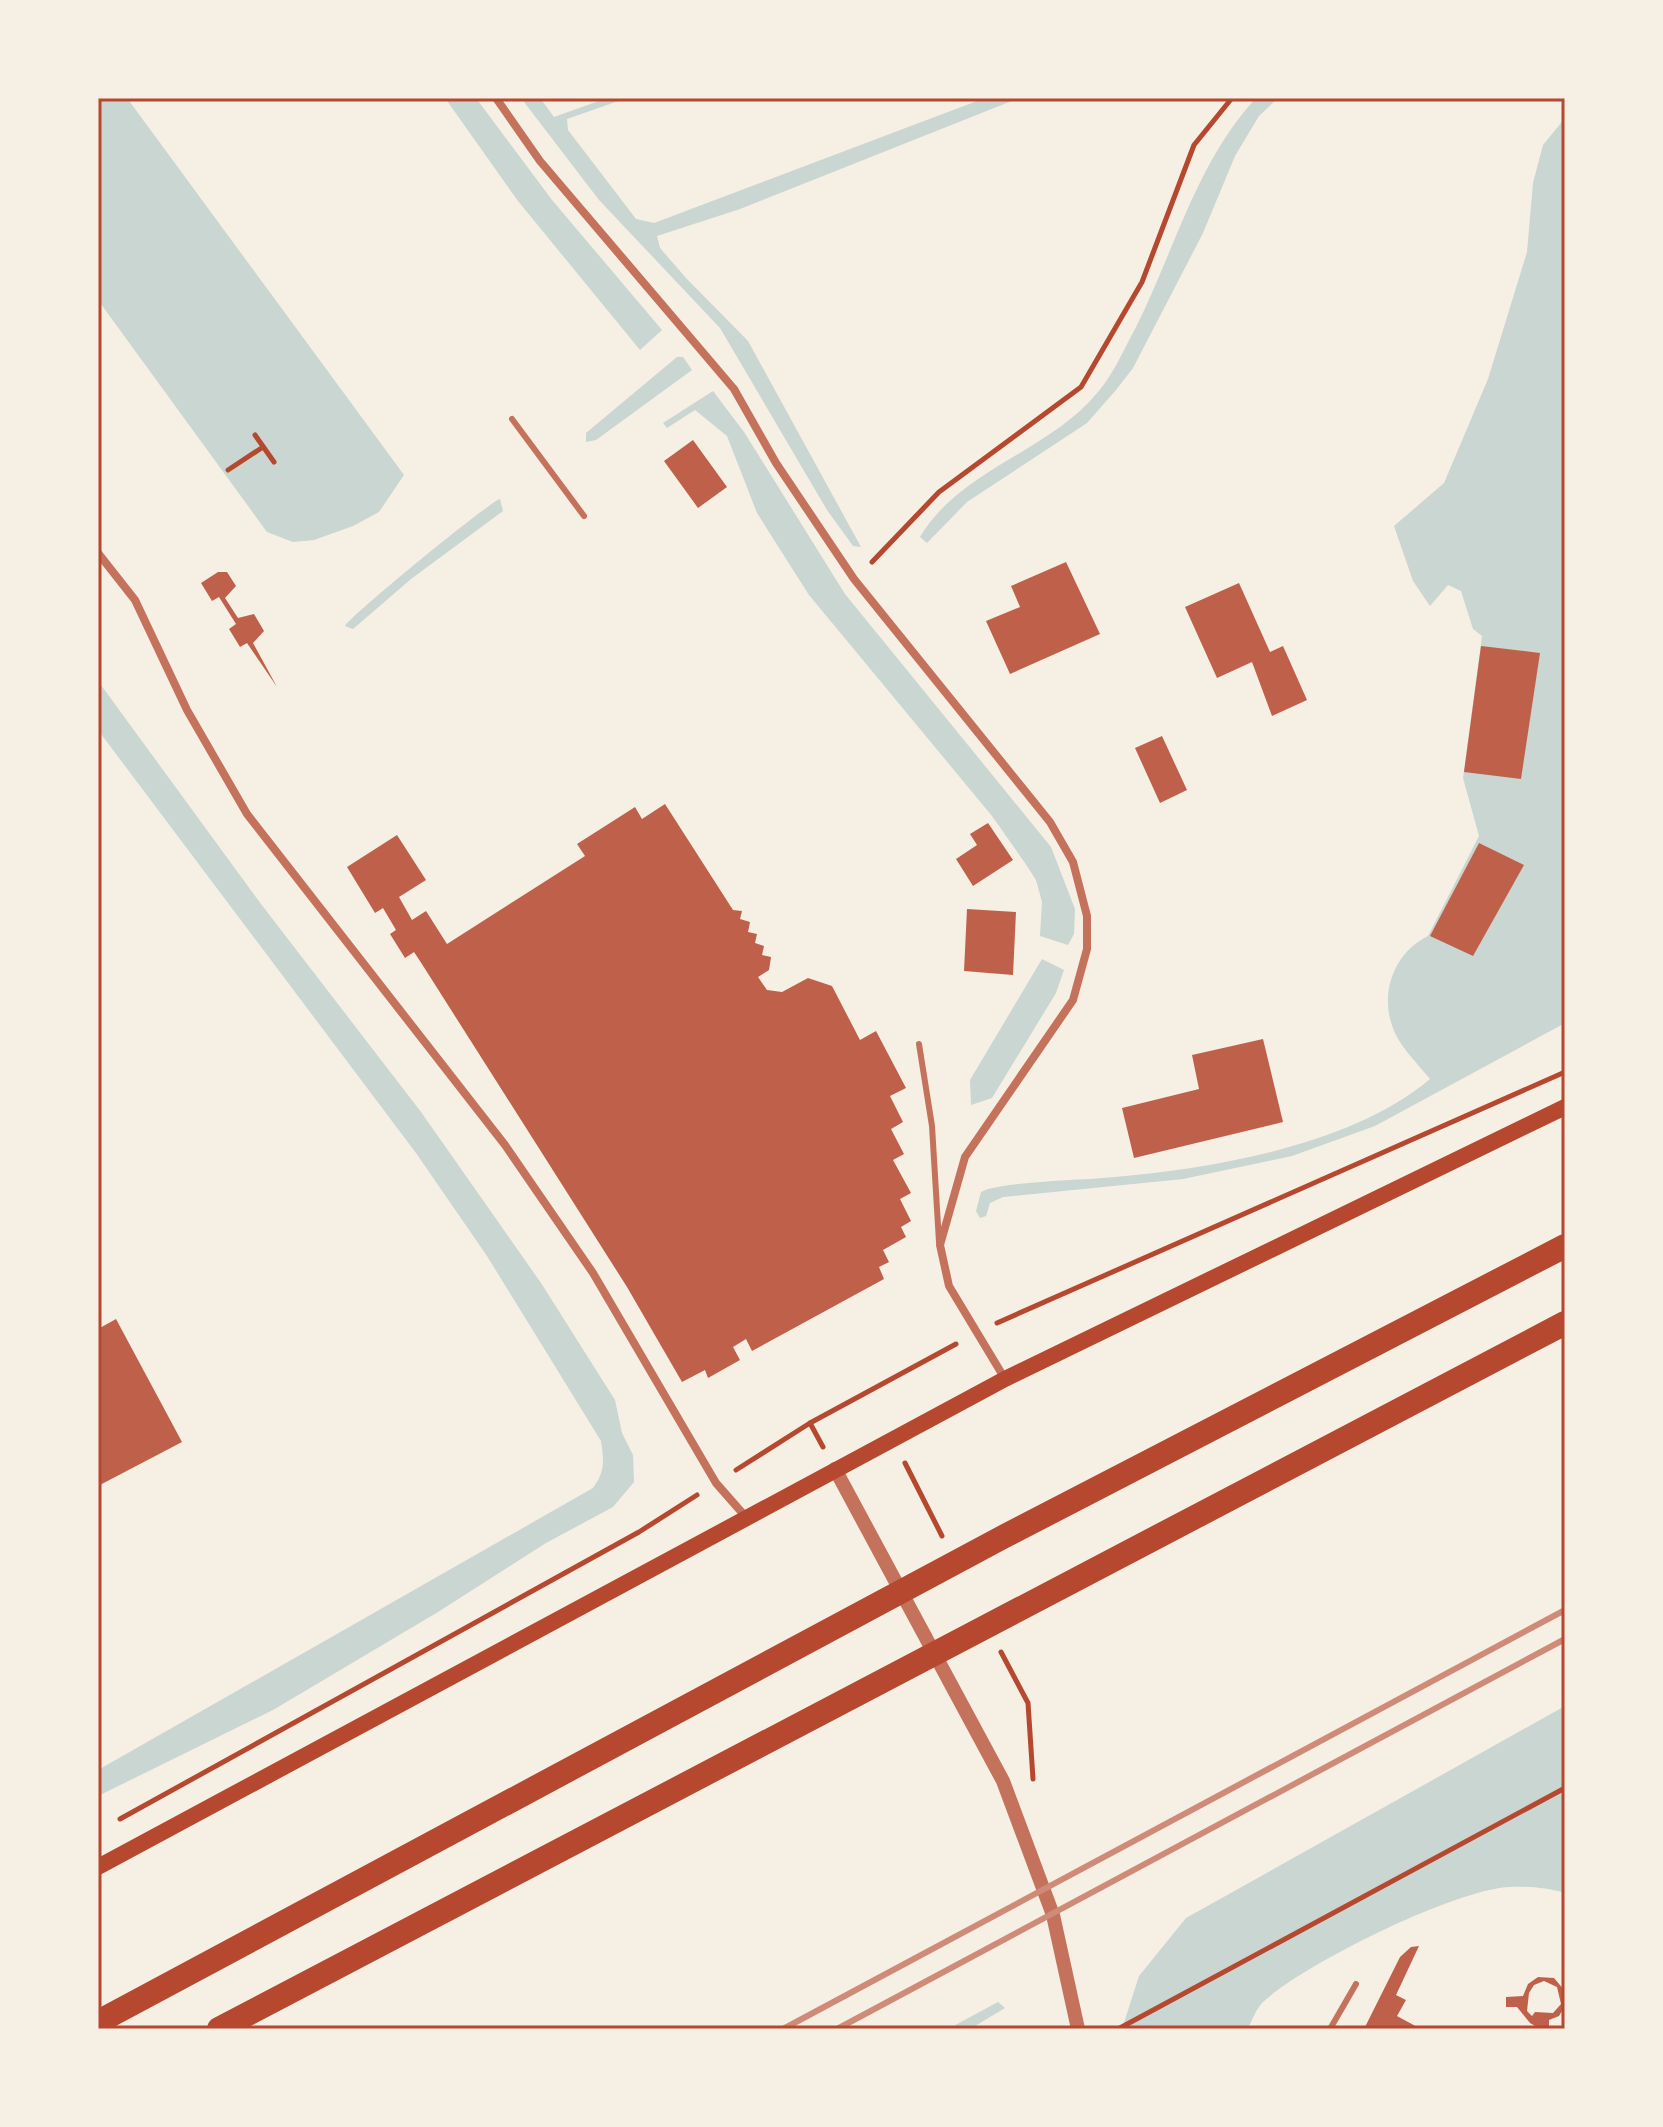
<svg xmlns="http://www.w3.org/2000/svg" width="1663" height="2127" font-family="Commissioner,sans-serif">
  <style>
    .water { fill: #c9d6d2 }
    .building { fill: #bf614a; fill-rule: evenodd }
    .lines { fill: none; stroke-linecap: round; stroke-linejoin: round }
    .path { stroke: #b5482f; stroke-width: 5 }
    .service { stroke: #c5725c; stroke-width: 6 }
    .minor { stroke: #c5725c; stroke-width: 8 }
    .tertiary { stroke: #c5725c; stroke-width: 14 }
    .secondary { stroke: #b5482f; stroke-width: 16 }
    .motorway { stroke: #b5482f; stroke-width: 24 }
    .rail { stroke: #cf8b77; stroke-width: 6 }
    .neatline { fill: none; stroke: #b5482f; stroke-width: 3 }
  </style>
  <rect width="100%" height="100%" fill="#f6efe4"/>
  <g class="water">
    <polygon points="98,98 127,98 404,475 379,512 353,526 314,540 293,542 267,532 98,300"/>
    <polygon points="445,98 476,98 552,200 662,330 640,350 518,201"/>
    <polygon points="521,98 540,98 554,117 607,98 627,98 567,119 568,130 636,219 654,223 985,98 1019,98 740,209 657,236 660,248 686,278 748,341 861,547 853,546 827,510 720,328 599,200"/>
    <path d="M1256 98H1278L1259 116 1235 156 1203 233 1133 368 1116 390 1087 423 967 502 927 543 920 537C960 469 1049 452 1098 392 1114 373 1123 351 1135 329 1174 252 1196 163 1256 98Z"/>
    <path d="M1565 118V1023L1375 1126 1292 1156 1183 1179 1003 1197 990 1203 986 1216 980 1218 976 1211 981 1192 988 1189C1030 1180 1073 1181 1115 1177 1215 1168 1352 1145 1430 1079 1418 1064 1403 1050 1395 1033 1378 996 1393 953 1428 936L1479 836 1463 778 1482 636 1473 629 1461 591 1448 585 1430 606 1413 581 1394 526 1444 483 1488 379 1527 252 1533 183 1543 145Z"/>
    <polygon points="677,357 683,357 692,370 596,440 586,442 586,433"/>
    <polygon points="713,391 744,432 845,594 1051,847 1075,909 1074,934 1068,945 1040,936 1042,902 1036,880 1025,863 992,816 809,595 757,513 727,436 695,410 667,428 663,423"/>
    <path d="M500 499 503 511 411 579 353 629 345 626C350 616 489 502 500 499Z"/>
    <path d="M98 681 261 904 421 1112 541 1283 615 1400 622 1433 633 1455 634 1482 613 1507 546 1543 438 1612 273 1710 98 1796V1770L593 1488C605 1472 604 1461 601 1441L487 1256 416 1153 98 730Z"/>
    <polygon points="1042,959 1064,970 1056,993 992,1098 971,1105 970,1080"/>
    <path d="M1565 1706V1893C1549 1888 1528 1886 1510 1887 1455 1889 1304 1964 1263 2002 1256 2009 1252 2020 1248 2029H1122L1139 1976 1186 1918Z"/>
    <polygon points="998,2002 1005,2008 970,2029 948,2029"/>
  </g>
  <g class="building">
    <polygon points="693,440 727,487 698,508 664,461"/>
    <polygon points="1066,562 1100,634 1010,674 986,621 1020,607 1011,586"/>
    <polygon points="218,572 227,572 236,586 225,598 238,618 254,614 264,631 253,643 277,687 247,643 240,647 229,629 236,624 219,597 212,601 201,583"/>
    <polygon points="1239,583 1270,652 1283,646 1307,700 1272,716 1252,662 1217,678 1185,607"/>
    <polygon points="1481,646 1540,653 1521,779 1464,772"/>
    <polygon points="1162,736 1187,790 1160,803 1135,748"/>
    <polygon points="665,804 733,910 742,911 740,919 750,922 748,932 757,934 755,943 764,946 762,955 771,957 769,970 758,977 767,990 782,992 808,978 832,986 860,1040 876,1031 906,1088 890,1096 903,1122 891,1129 904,1154 893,1160 911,1193 900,1199 911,1221 901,1227 906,1237 883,1250 889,1262 879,1267 884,1279 752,1351 746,1339 733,1347 740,1360 708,1378 705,1370 682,1382 627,1287 420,961 414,952 405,958 390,934 396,930 383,908 375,913 347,867 397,835 426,880 399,897 412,920 426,911 447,944 585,856 577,844 635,807 642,819"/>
    <polygon points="988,823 1013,860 973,886 956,859 977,845 970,834"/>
    <polygon points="1479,843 1524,865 1473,956 1430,936"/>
    <polygon points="967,909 1016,912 1013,975 964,971"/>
    <polygon points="1263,1039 1283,1122 1134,1158 1122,1108 1199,1089 1192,1055"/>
    <polygon points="116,1319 182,1442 98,1486 98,1329"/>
    <polygon points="1419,1946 1396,1995 1406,2000 1397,2016 1421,2029 1364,2029 1400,1957 1411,1947"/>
    <path d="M1538 1977 1554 1978 1565 1991V2006L1559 2016 1549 2020V2029H1540L1530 2023 1517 2007H1506V1997L1523 1996 1528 1984ZM1544 1981 1557 1987 1561 2004 1553 2013 1535 2012 1532 2016 1527 2011 1529 1993 1534 1985Z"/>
  </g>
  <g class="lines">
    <g class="path">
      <polyline points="255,435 274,462"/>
      <polyline points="228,470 263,447"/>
      <polyline points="872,562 939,492 1081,387 1142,282 1194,145 1232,98"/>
      <polyline points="997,1323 1565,1072"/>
      <polyline points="810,1423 823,1447"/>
      <polyline points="905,1463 942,1536"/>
      <polyline points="736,1470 810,1423 956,1344"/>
      <polyline points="1001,1652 1028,1703 1033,1779"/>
      <polyline points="120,1819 639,1532 697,1495"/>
      <polyline points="1118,2029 1565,1788"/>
    </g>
    <g class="service">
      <polyline points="512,419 584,516"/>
      <polyline points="919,1044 932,1126 939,1242"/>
      <polyline points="1330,2029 1356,1984"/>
    </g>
    <g class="minor">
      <polyline points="496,98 540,161 734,389 776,463 854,579 1050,822 1073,862 1087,916 1087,949 1073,1000 965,1157 940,1245 949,1286 1005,1379"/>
      <polyline points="98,553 135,600 187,710 247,814 505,1145 593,1273 716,1483 745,1516"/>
    </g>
    <polyline class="tertiary" points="835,1469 1003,1781 1053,1915 1078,2029"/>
    <polyline class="secondary" points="98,1867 1005,1379 1565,1107"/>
    <g class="motorway">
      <polyline points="98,2022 1003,1537 1565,1246"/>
      <polyline points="219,2029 1565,1323"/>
    </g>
    <g class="rail">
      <polyline points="783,2029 1565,1610"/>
      <polyline points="837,2029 1565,1639"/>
    </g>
  </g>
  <rect width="1663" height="2127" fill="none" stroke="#f6efe4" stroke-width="200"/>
  <rect x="100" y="100" width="1463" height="1927" class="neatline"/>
</svg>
